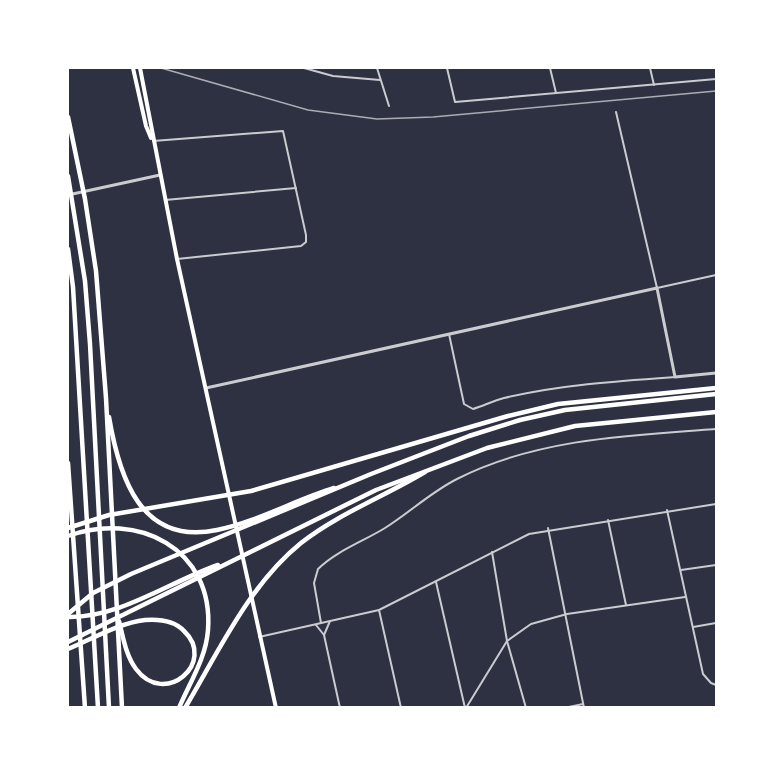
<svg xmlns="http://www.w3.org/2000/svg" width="784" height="775" font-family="Raleway,sans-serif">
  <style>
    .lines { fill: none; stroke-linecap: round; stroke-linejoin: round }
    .minor { stroke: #caccd0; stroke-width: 2 }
    .tertiary { stroke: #caccd0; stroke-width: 3 }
    .secondary { stroke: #fff; stroke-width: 4 }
    .motorway { stroke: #fff; stroke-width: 4.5 }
    .rail { stroke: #abadb3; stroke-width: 1.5 }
  </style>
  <rect width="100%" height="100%" fill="#2d3142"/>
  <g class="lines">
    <g class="minor">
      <polyline points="304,68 333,76 380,80"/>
      <polyline points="377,68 389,106"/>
      <polyline points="447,68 455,102 716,79"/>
      <polyline points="550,68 556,93"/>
      <polyline points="650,68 654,85"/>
      <polyline points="616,112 657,288 716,275"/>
      <polyline points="153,141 283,131 306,235 306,242 301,246 177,259"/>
      <polyline points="165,200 296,188"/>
      <path d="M449 334 464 404 473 409C483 406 493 401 504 398 559 385 618 381 675 377"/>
      <polyline points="667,510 703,674 711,683 716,685"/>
      <polyline points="608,520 626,605"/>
      <polyline points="548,528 584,708"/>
      <polyline points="492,552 507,641 526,708"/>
      <polyline points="681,570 716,565"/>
      <polyline points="436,582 465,708"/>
      <polyline points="379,610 401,708"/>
      <path d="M321 623 314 583 318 569C336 551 364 541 385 528 409 513 431 492 457 479 535 439 630 435 716 429"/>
      <polyline points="316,625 324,635 340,708"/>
      <polyline points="693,627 716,623"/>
      <polyline points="324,635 330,621"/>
      <polyline points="259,637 379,610 529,534 716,504"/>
      <polyline points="466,708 507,641 531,624 567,614 685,597"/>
      <polyline points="564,708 583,704"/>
    </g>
    <g class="tertiary">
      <polyline points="68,195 160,175"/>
      <polyline points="206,388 657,288 675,377 716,373"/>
    </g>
    <g class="secondary">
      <polyline points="133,68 146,126 151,138"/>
      <polyline points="140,68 177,259 276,708"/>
    </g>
    <g class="motorway">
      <polyline points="68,117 85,199 96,271 106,398 122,708"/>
      <polyline points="68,176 85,281 90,344 109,708"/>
      <polyline points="68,249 73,287 98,708"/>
      <path d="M109 417C119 476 140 546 217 530 257 522 295 500 334 488"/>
      <polyline points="68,463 85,708"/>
      <polyline points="68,528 109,515 251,491 508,416 558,404 716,388"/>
      <path d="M68 536C137 511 214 548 208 630 206 658 190 682 179 708"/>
      <polyline points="68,614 93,593 131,574 371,474 469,436 520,420 565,410 716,394"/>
      <path d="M68 617C120 618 169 582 218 565"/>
      <polyline points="68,642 376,490 487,448 575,426 716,412"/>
      <path d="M68 649C92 639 119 623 145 620 159 619 175 621 184 631 217 662 165 708 136 669 126 656 123 637 119 621"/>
      <path d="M185 708C219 651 249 585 301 543 338 514 385 496 425 472"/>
    </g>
    <polyline class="rail" points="161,68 308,110 377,119 433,117 716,91"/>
  </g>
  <rect width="784" height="775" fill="none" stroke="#ffffff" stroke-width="138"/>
</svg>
